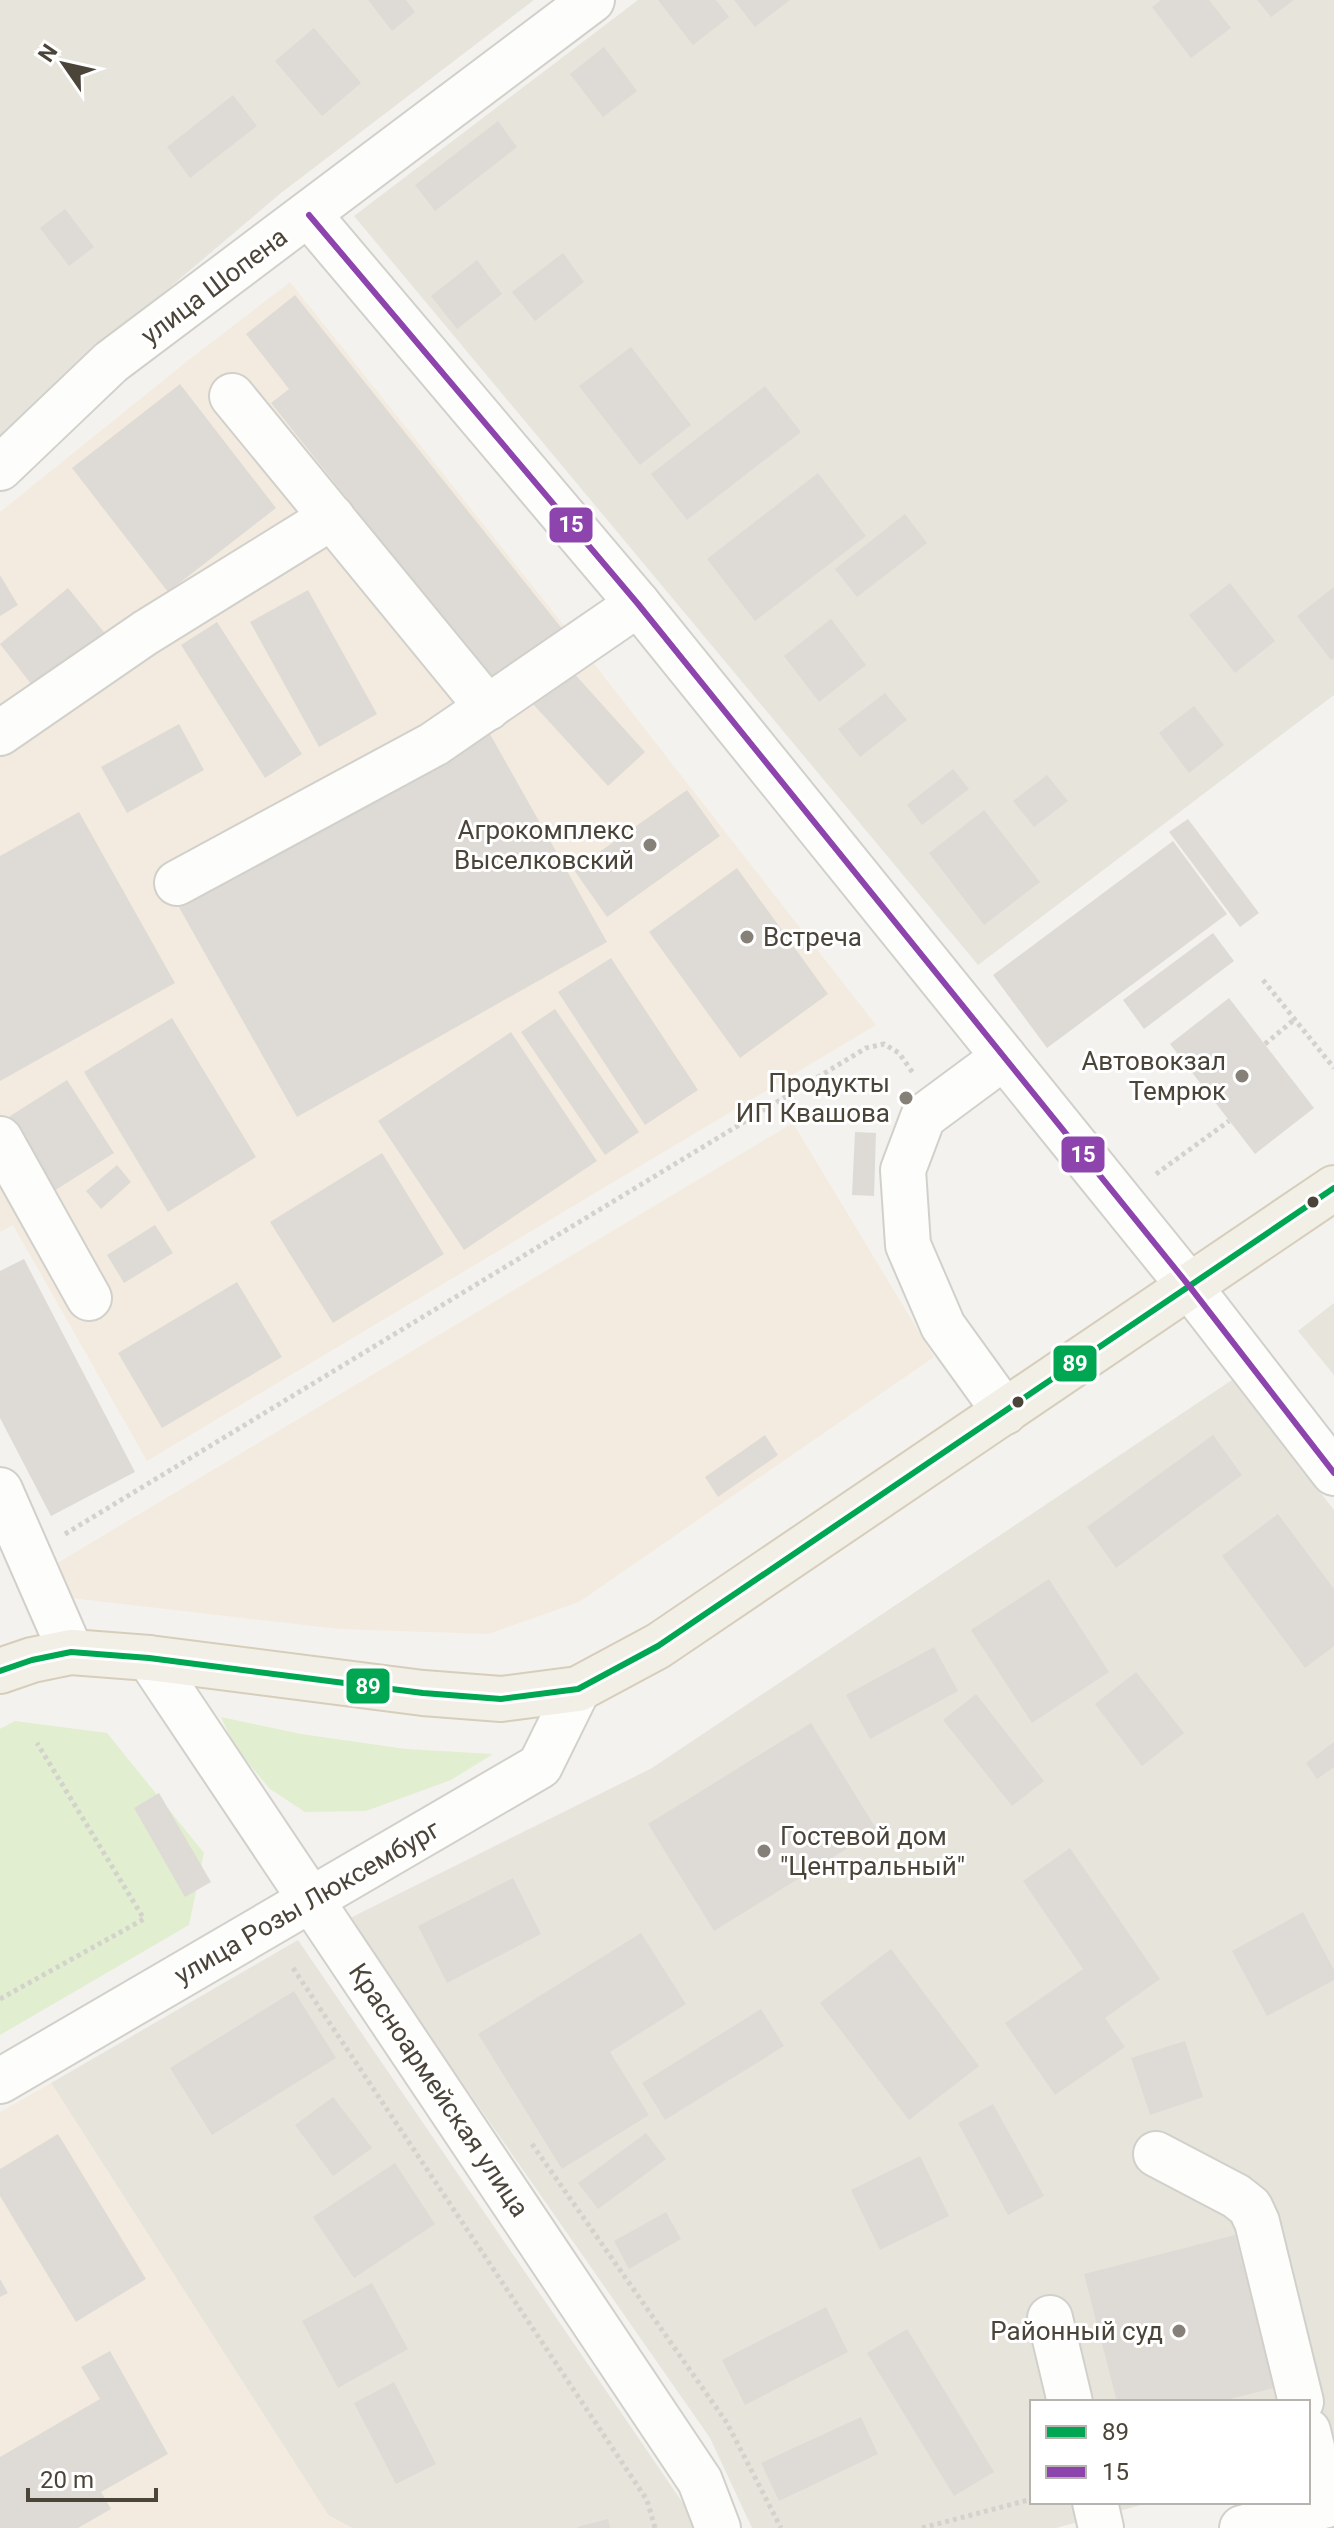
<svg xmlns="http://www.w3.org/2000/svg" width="1334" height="2528" font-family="Roboto,sans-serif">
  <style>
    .residential { fill: #e7e4dc }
    .commercial { fill: #f3ebdf }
    .green { fill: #e1eecf }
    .building { fill: #dedbd6 }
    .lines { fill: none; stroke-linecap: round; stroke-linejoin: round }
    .minor-casing { stroke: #d2d0cb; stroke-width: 48 }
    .major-casing { stroke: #d6cebb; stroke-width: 48 }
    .path { stroke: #d3d2cc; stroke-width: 5; stroke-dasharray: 4 4; stroke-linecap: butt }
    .minor { stroke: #fdfdfc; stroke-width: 44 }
    .major { stroke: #f2efe6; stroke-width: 44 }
    .bus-1-casing { stroke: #fff; stroke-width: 12 }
    .bus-2-casing { stroke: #fff; stroke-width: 12 }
    .bus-1 { stroke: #00a651; stroke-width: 6 }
    .bus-2 { stroke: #8e44ad; stroke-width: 6 }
    .poi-dot { fill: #868178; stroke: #fff; stroke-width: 3 }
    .bus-dot { fill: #4b4439; stroke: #fff; stroke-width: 3 }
    .labels { text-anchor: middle; stroke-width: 6; stroke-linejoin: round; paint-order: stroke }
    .street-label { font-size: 26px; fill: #4b4439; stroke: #fff }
    .poi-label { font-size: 26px; fill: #4b4439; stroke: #fff; text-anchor: end }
    .line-badge { stroke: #fff; stroke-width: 3 }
    .badge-label { font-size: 22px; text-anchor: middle; font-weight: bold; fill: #fff }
  </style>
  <rect width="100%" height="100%" fill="#f4f2ee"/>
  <g class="residential">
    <polygon points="0,0 534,0 281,193 76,367 0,442"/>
    <polygon points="638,0 1334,0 1334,695 978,965 354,216"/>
    <polygon points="1334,1303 1334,1375 1298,1331"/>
    <polygon points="1232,1380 1334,1510 1334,2453 1308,2402 1032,2402 1032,2502 1152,2502 1056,2528 752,2528 710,2438 348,1919 652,1768"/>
    <polygon points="298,1940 700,2528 352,2528 328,2515 51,2083"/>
  </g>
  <g class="commercial">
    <polygon points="290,282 570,633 876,1025 147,1461 13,1225 0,1232 0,512 186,362"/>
    <polygon points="793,1123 934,1357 579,1602 488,1634 339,1629 62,1597 49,1568"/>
    <polygon points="51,2083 328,2515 352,2528 0,2528 0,2112"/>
  </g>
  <g class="green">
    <polygon points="221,1717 301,1734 406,1749 493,1754 451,1780 366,1811 305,1812 270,1789 235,1747"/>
    <polygon points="15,1721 107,1733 204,1853 189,1925 0,2035 0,1729"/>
  </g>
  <g class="building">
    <polygon points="368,0 406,0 415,12 392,31"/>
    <polygon points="658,0 716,0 729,17 693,45"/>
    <polygon points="734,0 790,0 755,27"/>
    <polygon points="1161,0 1209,0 1231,28 1191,58 1152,7"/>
    <polygon points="1257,0 1294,0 1271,17"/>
    <polygon points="314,28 361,83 322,116 275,61"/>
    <polygon points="604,47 637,91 603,117 570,74"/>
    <polygon points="233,95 257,126 190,178 167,147"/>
    <polygon points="498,121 517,147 435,211 415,185"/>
    <polygon points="65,209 94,247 69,266 40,228"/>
    <polygon points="563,253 584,282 535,321 512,292"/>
    <polygon points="477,260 502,294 457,329 431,296"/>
    <polygon points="295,295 563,630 495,684 271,403 289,389 246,334"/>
    <polygon points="631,347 691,425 640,465 579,386"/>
    <polygon points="180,384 276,508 168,592 72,468"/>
    <polygon points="765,386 801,432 687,520 651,474"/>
    <polygon points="818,473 866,536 755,621 707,559"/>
    <polygon points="905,514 927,543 857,597 835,569"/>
    <polygon points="0,575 18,605 0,616"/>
    <polygon points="1230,583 1275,641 1235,673 1189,615"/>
    <polygon points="1334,587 1334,658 1331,660 1297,616"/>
    <polygon points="68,588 108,637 39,694 0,644"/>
    <polygon points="308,590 377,714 319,747 250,622"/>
    <polygon points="831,619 866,665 819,702 784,656"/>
    <polygon points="217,622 302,754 265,778 181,645"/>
    <polygon points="571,670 645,752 608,786 533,704"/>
    <polygon points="885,693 907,720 860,757 838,729"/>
    <polygon points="1194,706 1224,745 1189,773 1159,733"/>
    <polygon points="179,724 204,770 127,813 101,767"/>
    <polygon points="486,727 607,942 297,1117 176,902"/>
    <polygon points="953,769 969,789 922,825 907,805"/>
    <polygon points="1047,775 1068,801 1034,827 1013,801"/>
    <polygon points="687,790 720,836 607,917 574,870"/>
    <polygon points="984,810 1040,882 984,925 929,853"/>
    <polygon points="79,812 175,983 0,1081 0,856"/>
    <polygon points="1188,819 1259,913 1240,927 1169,832"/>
    <polygon points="1173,841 1227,914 1047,1048 993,975"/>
    <polygon points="737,868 828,994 740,1058 649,932"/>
    <polygon points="1213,933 1234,961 1144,1029 1123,1000"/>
    <polygon points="611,958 698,1090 645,1125 558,992"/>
    <polygon points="1229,998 1314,1108 1255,1154 1170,1044"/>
    <polygon points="555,1009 639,1132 605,1155 521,1032"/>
    <polygon points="172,1018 256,1157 168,1212 84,1072"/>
    <polygon points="511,1032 597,1161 464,1250 378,1121"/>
    <polygon points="67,1080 114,1153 54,1191 7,1118"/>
    <polygon points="855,1132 876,1133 874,1196 852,1195"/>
    <polygon points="382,1153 444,1254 333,1323 270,1222"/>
    <polygon points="117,1165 131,1182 101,1209 86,1191"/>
    <polygon points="155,1225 173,1253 124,1283 107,1255"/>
    <polygon points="24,1259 135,1472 51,1516 0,1418 0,1271"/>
    <polygon points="237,1282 282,1357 162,1428 118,1353"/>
    <polygon points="765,1435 778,1455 718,1497 705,1477"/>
    <polygon points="1213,1435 1242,1475 1116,1568 1087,1527"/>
    <polygon points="1278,1514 1334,1589 1334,1646 1305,1668 1222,1556"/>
    <polygon points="1049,1579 1109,1672 1032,1723 971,1630"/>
    <polygon points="934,1647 958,1691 870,1739 846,1695"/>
    <polygon points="1136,1672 1184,1733 1142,1766 1095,1704"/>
    <polygon points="976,1694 1044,1781 1012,1806 943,1720"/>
    <polygon points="811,1723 877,1830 714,1931 648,1824"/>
    <polygon points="1334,1742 1334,1767 1317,1779 1306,1763"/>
    <polygon points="159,1793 211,1882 185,1897 134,1808"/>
    <polygon points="1070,1848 1160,1979 1105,2018 1125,2047 1055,2095 1005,2023 1083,1969 1023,1881"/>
    <polygon points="513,1878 541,1934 447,1983 418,1926"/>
    <polygon points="1303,1912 1334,1970 1334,1980 1267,2016 1232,1951"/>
    <polygon points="641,1933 686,2004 610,2052 649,2115 562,2169 478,2034"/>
    <polygon points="891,1949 979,2066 909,2120 820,2003"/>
    <polygon points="294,1991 336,2058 212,2135 170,2068"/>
    <polygon points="761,2009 784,2046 665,2120 642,2083"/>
    <polygon points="1185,2041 1203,2097 1150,2115 1131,2058"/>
    <polygon points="333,2097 372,2148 333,2176 295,2125"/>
    <polygon points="993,2104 1044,2196 1008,2215 958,2123"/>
    <polygon points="646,2133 666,2159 598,2209 578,2183"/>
    <polygon points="58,2134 146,2279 76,2322 0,2196 0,2169"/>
    <polygon points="920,2156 949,2216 880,2250 851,2190"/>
    <polygon points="395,2163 435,2224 354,2278 313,2217"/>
    <polygon points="666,2212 681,2239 629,2269 614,2241"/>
    <polygon points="1235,2235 1274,2388 1218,2402 1117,2402 1084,2274"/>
    <polygon points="0,2279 8,2293 0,2297"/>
    <polygon points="372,2283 408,2349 338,2388 302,2321"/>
    <polygon points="826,2307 848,2352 745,2405 722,2360"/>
    <polygon points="907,2329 994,2472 954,2496 867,2353"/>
    <polygon points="110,2351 168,2454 101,2492 111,2509 78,2528 0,2528 0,2457 100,2399 81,2367"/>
    <polygon points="394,2382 436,2464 396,2484 354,2403"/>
    <polygon points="861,2417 878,2454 779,2501 761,2463"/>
    <polygon points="608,2519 610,2528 578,2528 577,2527"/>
  </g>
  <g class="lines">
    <defs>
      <g id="minor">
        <polyline points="309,215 638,604 1190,1287 1334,1473"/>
        <polyline points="232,396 488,708"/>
        <polyline points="0,468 111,362 592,0"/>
        <polyline points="0,733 145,633 332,517"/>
        <polyline points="177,883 434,744 638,604"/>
        <polyline points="1004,1057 923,1117 903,1170 908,1245 943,1326 1005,1412"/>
        <polyline points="0,1139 89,1298"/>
        <polyline points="0,1490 71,1652"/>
        <polyline points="149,1658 700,2481 718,2528"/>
        <polyline points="0,2081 540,1766 578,1689"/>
        <polyline points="1156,2154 1236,2196 1250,2207 1257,2222 1301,2402"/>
        <polyline points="1050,2318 1070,2402"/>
        <polyline points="1308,2431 1326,2505"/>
        <polyline points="1095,2502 1101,2528"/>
        <polyline points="1242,2528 1334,2503"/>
      </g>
      <polyline id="major" points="0,1671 32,1660 71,1652 149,1658 423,1693 501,1699 578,1689 658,1646 1334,1188"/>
    </defs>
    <use href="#minor" class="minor-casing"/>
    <use href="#major" class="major-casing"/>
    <g class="path">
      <polyline points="1263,980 1334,1068"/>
      <polyline points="1265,1044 1295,1019"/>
      <polyline points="1156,1174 1229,1121"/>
      <polyline points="65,1534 866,1048 884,1044 899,1053 913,1073"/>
      <polyline points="293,1968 647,2500 655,2528"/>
      <polyline points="0,1999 144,1919 37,1743"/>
      <polyline points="532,2144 727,2423 781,2528"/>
      <polyline points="922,2528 1032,2499"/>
    </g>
    <use href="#minor" class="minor"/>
    <use href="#major" class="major"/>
    <defs>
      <polyline id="bus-1" points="0,1671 32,1660 71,1652 149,1658 423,1693 501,1699 578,1689 658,1646 1334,1188"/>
      <polyline id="bus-2" points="309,215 638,604 1190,1287 1334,1473"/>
    </defs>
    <use href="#bus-1" class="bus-1-casing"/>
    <use href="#bus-2" class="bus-2-casing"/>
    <use href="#bus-1" class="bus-1"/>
    <use href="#bus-2" class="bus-2"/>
  </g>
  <g class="poi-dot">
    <circle cx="650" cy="845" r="8"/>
    <circle cx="747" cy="937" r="8"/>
    <circle cx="1242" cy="1076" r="8"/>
    <circle cx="906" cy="1098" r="8"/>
    <circle cx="764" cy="1851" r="8"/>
    <circle cx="1179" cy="2331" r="8"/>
  </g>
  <g class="bus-dot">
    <circle cx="1313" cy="1202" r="7"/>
    <circle cx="1018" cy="1402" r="7"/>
  </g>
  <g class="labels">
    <g class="street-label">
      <text transform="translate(214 286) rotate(-37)" y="9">улица Шопена</text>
      <text transform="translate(307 1902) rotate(-30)" y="9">улица Розы Люксембург</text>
      <text transform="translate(439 2090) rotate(56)" y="9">Красноармейская улица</text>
    </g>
    <g class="poi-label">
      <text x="634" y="839">Агрокомплекс<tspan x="634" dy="30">Выселковский</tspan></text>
      <text x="763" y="946" text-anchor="start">Встреча</text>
      <text x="1226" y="1070">Автовокзал<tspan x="1226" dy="30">Темрюк</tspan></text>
      <text x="890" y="1092">Продукты<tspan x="890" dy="30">ИП Квашова</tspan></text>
      <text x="780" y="1845" text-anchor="start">Гостевой дом<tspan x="780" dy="30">"Центральный"</tspan></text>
      <text x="1163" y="2340">Районный суд</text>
    </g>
  </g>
  <g class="line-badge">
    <rect x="548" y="506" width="46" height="38" rx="8" fill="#8e44ad"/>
    <rect x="1060" y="1135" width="46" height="39" rx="8" fill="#8e44ad"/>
    <rect x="1052" y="1344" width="46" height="39" rx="8" fill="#00a651"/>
    <rect x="345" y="1667" width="46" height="38" rx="8" fill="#00a651"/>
  </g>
  <g class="badge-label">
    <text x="571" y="532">15</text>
    <text x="1083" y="1162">15</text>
    <text x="1075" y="1371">89</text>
    <text x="368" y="1694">89</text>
  </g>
  <rect x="1030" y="2400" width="280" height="104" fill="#ffffff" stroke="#b7b4b0" stroke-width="2"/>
  <rect x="1046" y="2426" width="40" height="12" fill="#00a651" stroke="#b7b4b0" stroke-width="2"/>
  <text x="1102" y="2440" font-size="24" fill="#4b4439">89</text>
  <rect x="1046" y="2466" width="40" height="12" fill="#8e44ad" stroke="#b7b4b0" stroke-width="2"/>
  <text x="1102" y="2480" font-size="24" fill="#4b4439">15</text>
  <g transform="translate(64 64) rotate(304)" stroke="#ffffff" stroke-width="6" paint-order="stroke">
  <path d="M0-6L14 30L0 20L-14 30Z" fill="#4b4439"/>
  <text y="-12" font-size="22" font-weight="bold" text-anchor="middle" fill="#4b4439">N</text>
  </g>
  <path d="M28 2488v12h128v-12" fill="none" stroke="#4b4439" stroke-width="4"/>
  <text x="40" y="2488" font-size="24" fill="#4b4439" stroke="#ffffff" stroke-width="6" paint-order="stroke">20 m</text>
</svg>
